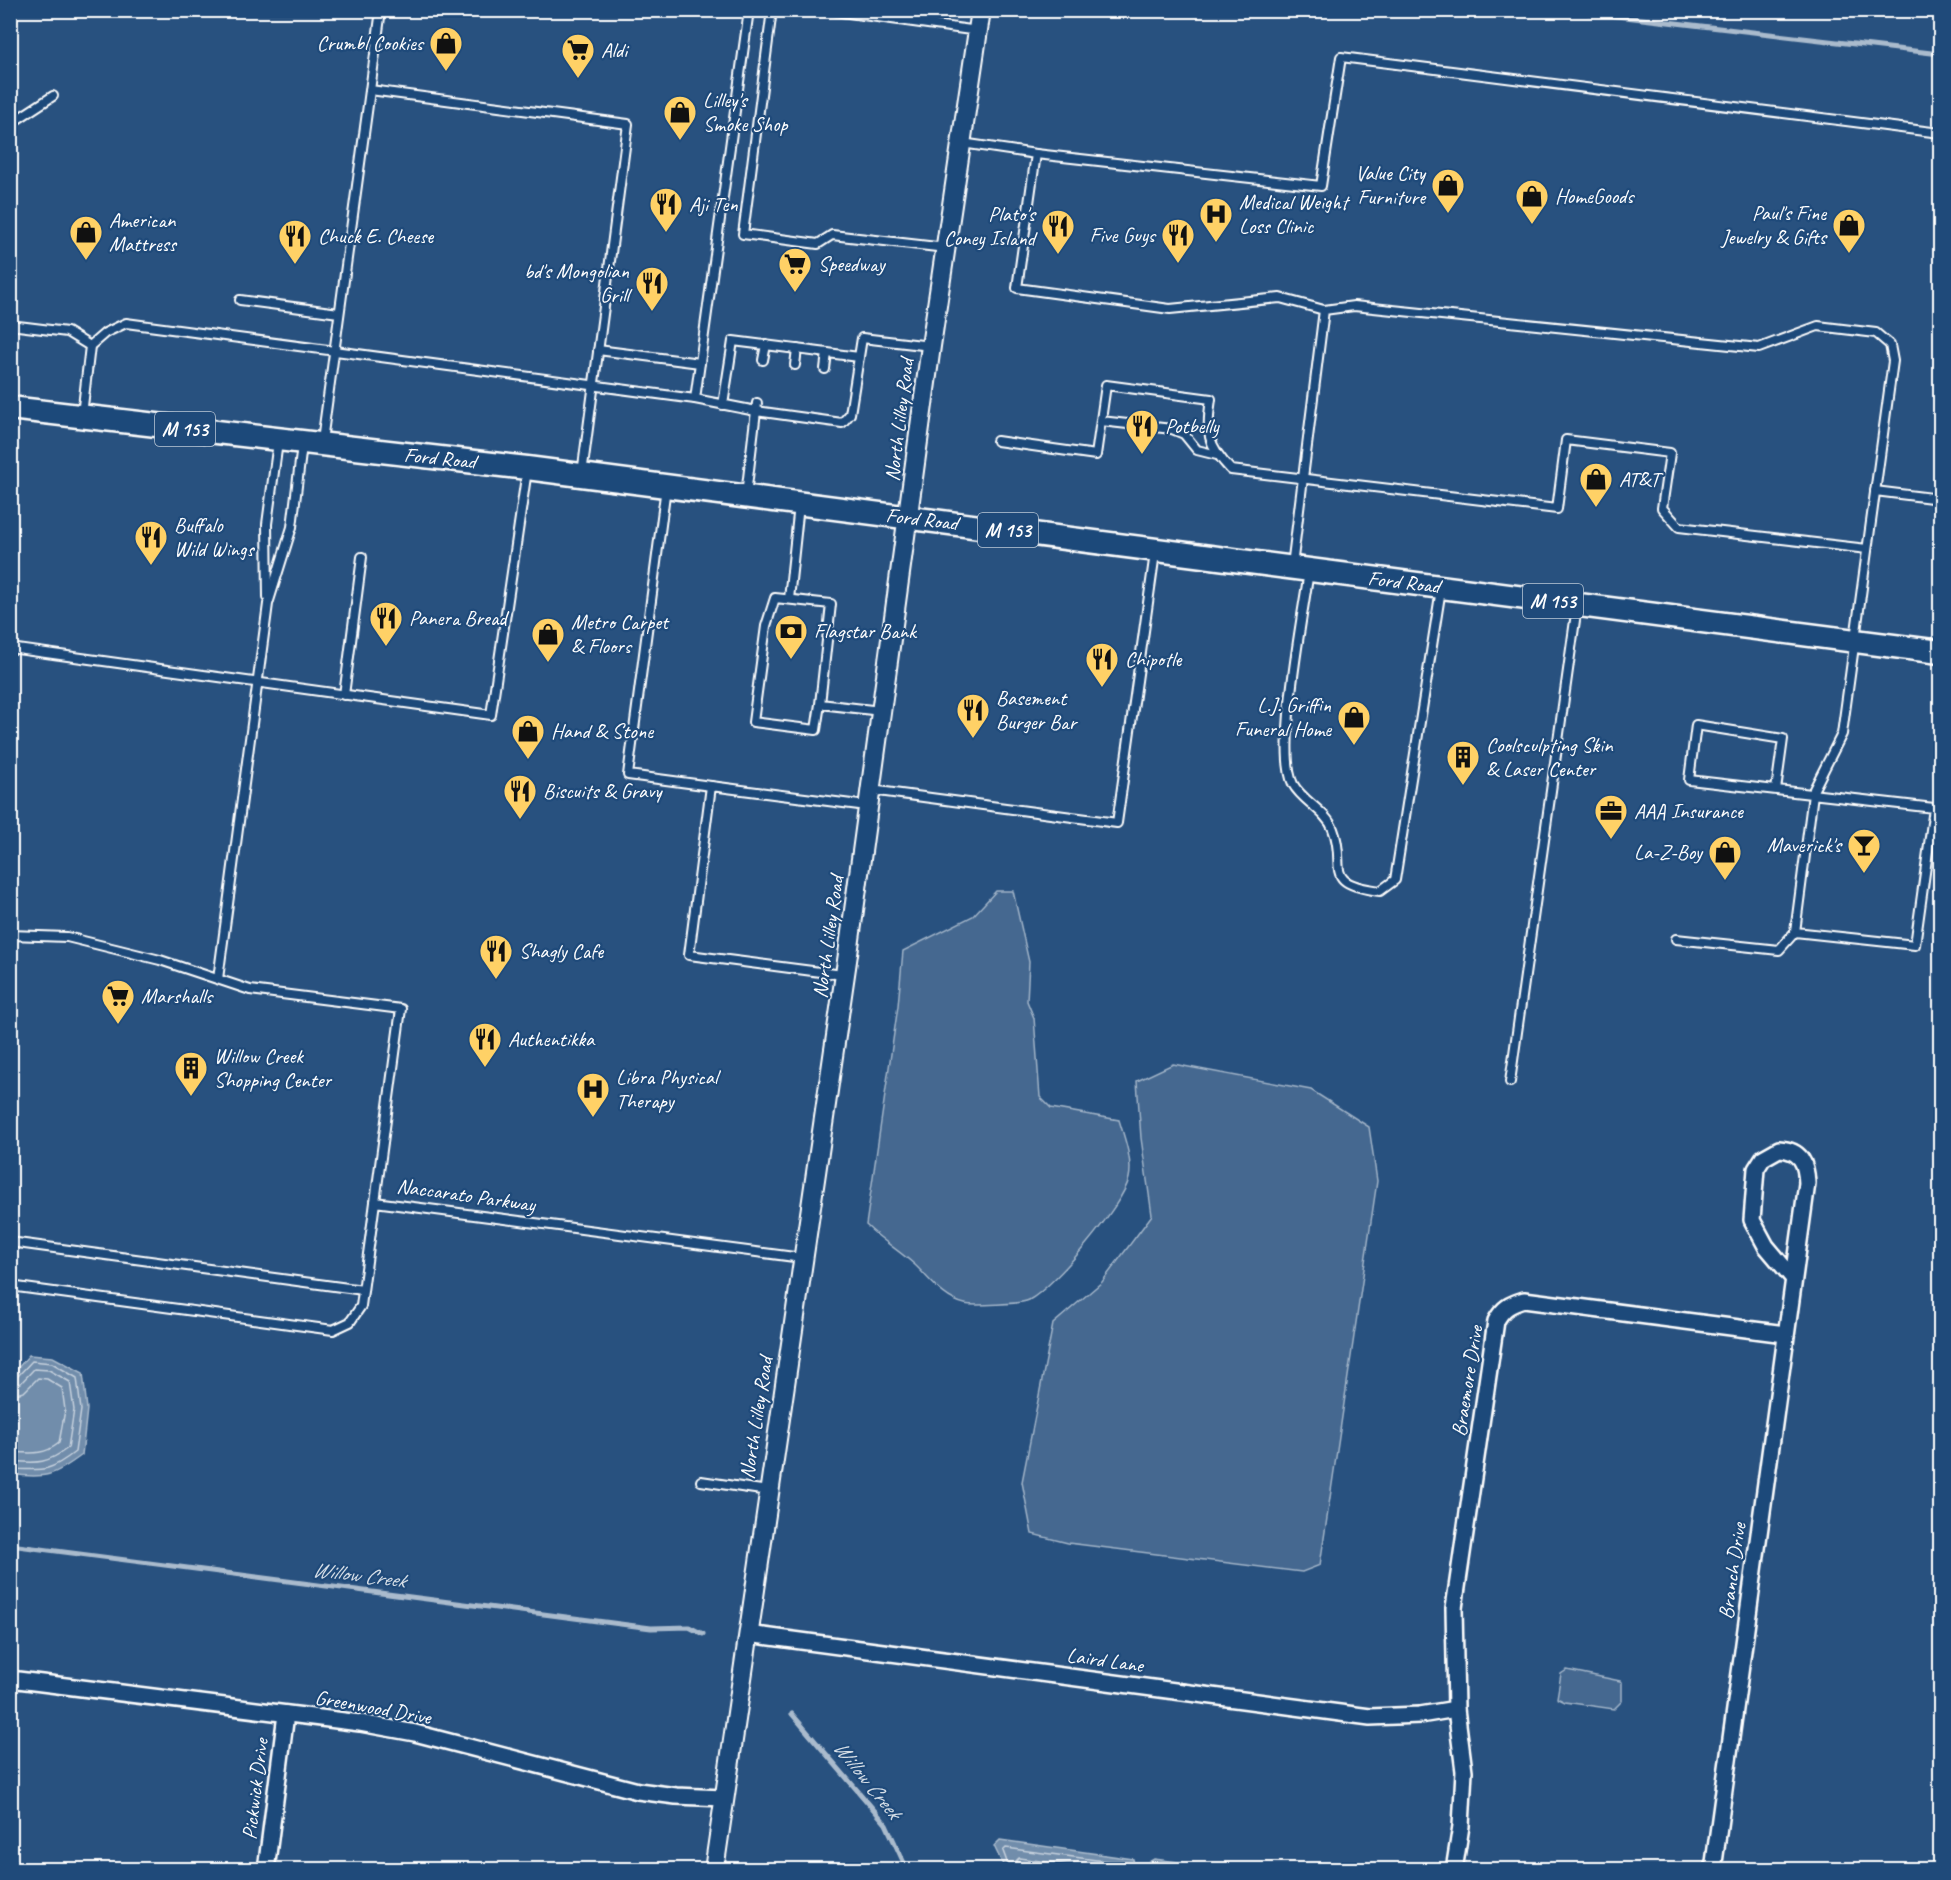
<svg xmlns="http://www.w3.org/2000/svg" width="1951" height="1880" font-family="Caveat,sans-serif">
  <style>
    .green { fill: #446890; stroke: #a2b4c8; stroke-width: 1.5 }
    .water { fill: #718dab; stroke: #aabbcd; stroke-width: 1.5 }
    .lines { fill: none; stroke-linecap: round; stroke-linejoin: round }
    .shore { stroke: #c6d1dd; stroke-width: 1.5 }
    .stream { stroke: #aabbcd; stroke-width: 5 }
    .service-casing { stroke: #fff; stroke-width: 12 }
    .minor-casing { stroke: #fff; stroke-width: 20 }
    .tertiary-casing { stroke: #fff; stroke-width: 22 }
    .primary-casing { stroke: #fff; stroke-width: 27 }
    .service { stroke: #1f4a7a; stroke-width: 8 }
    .minor { stroke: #1f4a7a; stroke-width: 15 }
    .tertiary { stroke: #1f4a7a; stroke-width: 18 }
    .primary { stroke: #1f4a7a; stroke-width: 22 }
    .labels { text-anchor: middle; stroke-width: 4.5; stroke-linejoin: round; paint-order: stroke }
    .shield { fill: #1f4a7a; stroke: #bcc9d7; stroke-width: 1.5 }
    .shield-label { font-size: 20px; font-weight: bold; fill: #fff }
    .poi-label { font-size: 21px; fill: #fff; stroke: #1f4a7a; text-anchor: start }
    .street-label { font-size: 21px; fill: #fff; stroke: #1f4a7a }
    .water-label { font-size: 22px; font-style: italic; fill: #d4dde6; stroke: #1f4a7a }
  </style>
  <rect width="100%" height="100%" fill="#28517f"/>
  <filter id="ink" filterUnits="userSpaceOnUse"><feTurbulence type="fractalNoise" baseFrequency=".0167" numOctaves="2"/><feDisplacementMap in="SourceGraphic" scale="12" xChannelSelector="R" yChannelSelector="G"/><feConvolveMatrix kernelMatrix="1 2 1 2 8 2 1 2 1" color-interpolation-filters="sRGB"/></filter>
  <g filter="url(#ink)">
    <g class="green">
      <path d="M996 891H1013L1029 962 1027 1001 1034 1018 1040 1097 1051 1108 1119 1120C1124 1136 1133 1161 1129 1178 1124 1204 1053 1288 1029 1300 1022 1304 973 1306 965 1304 943 1299 930 1279 915 1265 900 1251 881 1240 866 1225L898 1006 903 951 973 916Z"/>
      <polygon points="1173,1064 1311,1090 1369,1127 1377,1181 1320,1565 1302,1572 1068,1543 1032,1534 1022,1482 1053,1324 1102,1282 1152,1215 1141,1138 1137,1081"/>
      <polygon points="1567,1670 1620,1681 1622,1682 1622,1701 1614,1709 1565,1702 1557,1698 1561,1674"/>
    </g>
    <g class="water">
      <path d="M29 1355 53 1357 83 1373 87 1409 82 1455C54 1476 46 1479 10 1474L11 1376Z"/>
      <polygon points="1000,1840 1133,1859 1135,1869 1005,1869 994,1846"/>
      <polygon points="1154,1859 1219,1867 1220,1869 1147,1869 1147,1863"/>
    </g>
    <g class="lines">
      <g class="shore">
        <path d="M10 1378 17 1377 32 1361 52 1363 77 1378 81 1410 75 1452C48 1473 43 1470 10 1469"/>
        <path d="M10 1386 21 1383 34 1369 49 1370 70 1382 74 1410 68 1448C45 1465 37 1463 10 1461"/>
        <path d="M10 1395 24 1392 38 1378 47 1379 62 1388 65 1410 59 1443C43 1456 30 1453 10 1452"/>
        <polyline points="1010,1870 1003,1851 1006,1848 1127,1864 1130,1870"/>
        <polyline points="1017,1870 1016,1861 1019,1858 1103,1870"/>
      </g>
      <g class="stream">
        <polyline points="1565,10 1940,54"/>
        <polyline points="10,1545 651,1628 689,1627 703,1634"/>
        <polyline points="792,1714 886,1824 904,1863 911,1870"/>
      </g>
      <defs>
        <g id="service">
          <polyline points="772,10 743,234 818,244 832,235 946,248"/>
          <polyline points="827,10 978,31"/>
          <polyline points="370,90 628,124 582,474"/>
          <polyline points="10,124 53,96"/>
          <polyline points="962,143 1036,154 1017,288 1170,309 1280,298 1324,310"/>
          <polyline points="1036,154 1321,186 1341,57 1940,133"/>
          <polyline points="240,300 339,313"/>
          <polyline points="10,325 67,332 90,346 82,415"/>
          <polyline points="90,346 105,333 126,323 695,399 749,10"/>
          <polyline points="598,350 700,363"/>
          <polyline points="763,360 766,345"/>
          <polyline points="795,365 797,349"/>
          <polyline points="825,369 827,353"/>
          <polyline points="695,399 756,411 757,403"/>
          <polyline points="723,405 733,341 859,357"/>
          <polyline points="1101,421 1172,429 1184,434 1197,450 1217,455"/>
          <polyline points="322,441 381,10"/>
          <path d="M997 441 1096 455 1106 385 1211 399C1206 432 1207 445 1231 470L1557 509 1566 440 1670 453 1662 508 1679 527 1867 549"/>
          <polyline points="666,487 628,775 711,786"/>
          <polyline points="1875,491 1940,499"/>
          <polyline points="746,495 756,411 842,423 850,414 862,338 931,346"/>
          <path d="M1292 566 1324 310 1354 306 1759 348 1818 326 1876 333 1890 345 1893 361 1842 734 1814 789 1813 794 1795 932 1915 945 1934 808C1852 798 1771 790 1689 780L1696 725 1783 739 1776 790"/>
          <path d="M1309 571C1303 614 1276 751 1293 784 1302 801 1326 811 1333 829 1348 867 1319 883 1380 891L1395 880 1441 589"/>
          <polyline points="268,597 267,524 278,442"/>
          <polyline points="789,599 799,505"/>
          <polyline points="10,648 491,715 527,470"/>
          <polyline points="344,695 362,557"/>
          <polyline points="820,704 816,730 753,722 766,626 775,598 831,604 820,704 881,711"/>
          <polyline points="871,790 1117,823 1155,553"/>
          <polyline points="10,935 67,937 160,960 250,990 401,1009 375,1202"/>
          <polyline points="1676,939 1779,950 1795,932"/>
          <polyline points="843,975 689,955 711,786 867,806"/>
          <polyline points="218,979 268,604 292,527 302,445"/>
          <polyline points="1510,1082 1577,606"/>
          <polyline points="10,1242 363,1290"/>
          <polyline points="10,1286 333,1330 350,1322 361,1306 375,1202 802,1258"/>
          <polyline points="701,1481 768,1491"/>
        </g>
        <g id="minor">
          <polyline points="748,1634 1370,1717 1420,1715 1456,1709"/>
          <polyline points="10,1679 360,1723 415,1733 638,1791 676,1796 724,1798"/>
          <polyline points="266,1870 286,1714"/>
          <path d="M1454 1870 1461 1826 1464 1771 1456 1709 1454 1608 1496 1321C1503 1308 1510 1304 1524 1300L1785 1334"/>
          <path d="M1713 1870 1807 1183C1806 1163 1801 1150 1779 1149L1763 1158 1756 1169 1752 1220 1766 1246 1793 1278"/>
        </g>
        <polyline id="tertiary" points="714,1870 849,947 931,346 981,10"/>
        <polyline id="primary" points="10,408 527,468 1940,652"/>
      </defs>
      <use href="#service" class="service-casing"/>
      <use href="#minor" class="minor-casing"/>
      <use href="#tertiary" class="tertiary-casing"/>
      <use href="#primary" class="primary-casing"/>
      <use href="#service" class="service"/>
      <use href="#minor" class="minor"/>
      <use href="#tertiary" class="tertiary"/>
      <use href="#primary" class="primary"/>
    </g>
  </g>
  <defs>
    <symbol id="shop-pin" viewBox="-11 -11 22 30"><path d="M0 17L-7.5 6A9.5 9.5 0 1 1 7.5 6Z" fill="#ffd166" stroke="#1f4a7a"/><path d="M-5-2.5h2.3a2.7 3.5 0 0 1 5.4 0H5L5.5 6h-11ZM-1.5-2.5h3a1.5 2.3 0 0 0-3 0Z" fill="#111"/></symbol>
    <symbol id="supermarket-pin" viewBox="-11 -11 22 30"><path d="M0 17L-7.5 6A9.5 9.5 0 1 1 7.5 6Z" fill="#ffd166" stroke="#1f4a7a"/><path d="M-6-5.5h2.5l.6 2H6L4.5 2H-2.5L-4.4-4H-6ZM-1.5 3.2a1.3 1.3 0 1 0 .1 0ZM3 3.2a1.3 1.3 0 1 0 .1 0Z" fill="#111"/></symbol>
    <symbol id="restaurant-pin" viewBox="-11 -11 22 30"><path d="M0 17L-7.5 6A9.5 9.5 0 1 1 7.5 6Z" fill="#ffd166" stroke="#1f4a7a"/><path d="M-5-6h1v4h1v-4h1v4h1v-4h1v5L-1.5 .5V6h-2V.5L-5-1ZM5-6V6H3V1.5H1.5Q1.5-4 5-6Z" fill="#111"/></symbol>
    <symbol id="hospital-pin" viewBox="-11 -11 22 30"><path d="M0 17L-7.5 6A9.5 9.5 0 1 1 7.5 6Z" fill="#ffd166" stroke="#1f4a7a"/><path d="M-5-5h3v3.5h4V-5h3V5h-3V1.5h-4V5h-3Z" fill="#111"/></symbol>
    <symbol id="bank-pin" viewBox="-11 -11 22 30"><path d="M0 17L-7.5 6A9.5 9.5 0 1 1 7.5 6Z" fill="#ffd166" stroke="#1f4a7a"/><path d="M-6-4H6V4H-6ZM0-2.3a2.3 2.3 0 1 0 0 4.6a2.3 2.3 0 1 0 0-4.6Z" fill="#111"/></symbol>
    <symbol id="building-pin" viewBox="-11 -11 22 30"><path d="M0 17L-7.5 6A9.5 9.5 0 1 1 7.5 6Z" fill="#ffd166" stroke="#1f4a7a"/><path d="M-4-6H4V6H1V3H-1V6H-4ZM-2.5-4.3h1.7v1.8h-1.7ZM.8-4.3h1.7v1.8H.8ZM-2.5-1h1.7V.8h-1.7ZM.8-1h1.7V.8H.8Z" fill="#111"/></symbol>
    <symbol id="office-pin" viewBox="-11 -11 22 30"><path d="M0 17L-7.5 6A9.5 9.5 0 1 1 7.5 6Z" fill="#ffd166" stroke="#1f4a7a"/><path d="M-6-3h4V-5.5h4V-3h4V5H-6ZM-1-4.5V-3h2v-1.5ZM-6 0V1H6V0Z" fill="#111"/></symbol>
    <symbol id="bar-pin" viewBox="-11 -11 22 30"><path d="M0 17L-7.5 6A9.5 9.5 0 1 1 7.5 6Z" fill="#ffd166" stroke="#1f4a7a"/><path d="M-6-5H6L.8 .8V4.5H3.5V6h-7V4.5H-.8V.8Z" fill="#111"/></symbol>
  </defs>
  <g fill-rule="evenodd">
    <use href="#shop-pin" x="427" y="24" width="38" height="52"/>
    <use href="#supermarket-pin" x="559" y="31" width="38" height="52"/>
    <use href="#shop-pin" x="661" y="93" width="38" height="52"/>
    <use href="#shop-pin" x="1429" y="166" width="38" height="52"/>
    <use href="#shop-pin" x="1513" y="177" width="38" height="52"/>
    <use href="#restaurant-pin" x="647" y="185" width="38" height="52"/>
    <use href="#hospital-pin" x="1197" y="195" width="38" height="52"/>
    <use href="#shop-pin" x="1830" y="206" width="38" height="52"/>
    <use href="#restaurant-pin" x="1039" y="207" width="38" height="52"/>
    <use href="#shop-pin" x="67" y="213" width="38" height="52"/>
    <use href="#restaurant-pin" x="1159" y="216" width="38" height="52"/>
    <use href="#restaurant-pin" x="276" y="217" width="38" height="52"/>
    <use href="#supermarket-pin" x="776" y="245" width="38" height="52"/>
    <use href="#restaurant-pin" x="633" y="264" width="38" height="52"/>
    <use href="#restaurant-pin" x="1123" y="407" width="38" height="52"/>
    <use href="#shop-pin" x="1577" y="460" width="38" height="52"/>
    <use href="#restaurant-pin" x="132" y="518" width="38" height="52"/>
    <use href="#restaurant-pin" x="367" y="599" width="38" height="52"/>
    <use href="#bank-pin" x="772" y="612" width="38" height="52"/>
    <use href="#shop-pin" x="529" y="615" width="38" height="52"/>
    <use href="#restaurant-pin" x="1083" y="640" width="38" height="52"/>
    <use href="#restaurant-pin" x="954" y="691" width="38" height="52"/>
    <use href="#shop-pin" x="1335" y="698" width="38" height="52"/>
    <use href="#shop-pin" x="509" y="712" width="38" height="52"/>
    <use href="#building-pin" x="1444" y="738" width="38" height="52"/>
    <use href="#restaurant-pin" x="501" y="772" width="38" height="52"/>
    <use href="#office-pin" x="1592" y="792" width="38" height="52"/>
    <use href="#bar-pin" x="1845" y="826" width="38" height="52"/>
    <use href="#shop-pin" x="1706" y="833" width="38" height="52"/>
    <use href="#restaurant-pin" x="477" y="932" width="38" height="52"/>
    <use href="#supermarket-pin" x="99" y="977" width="38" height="52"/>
    <use href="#restaurant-pin" x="466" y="1020" width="38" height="52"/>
    <use href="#building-pin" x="172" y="1049" width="38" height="52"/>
    <use href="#hospital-pin" x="574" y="1070" width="38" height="52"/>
  </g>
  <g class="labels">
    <g class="shield">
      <rect x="155" y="412" width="60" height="34" rx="4.5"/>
      <rect x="978" y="513" width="60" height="34" rx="4.5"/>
      <rect x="1523" y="584" width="60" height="34" rx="4.5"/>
    </g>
    <g class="shield-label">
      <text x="185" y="436">M 153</text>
      <text x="1008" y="537">M 153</text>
      <text x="1553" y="608">M 153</text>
    </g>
    <g class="poi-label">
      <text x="423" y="50" text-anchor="end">Crumbl Cookies</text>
      <text x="601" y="57">Aldi</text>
      <text x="703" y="107">Lilley's<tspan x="703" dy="24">Smoke Shop</tspan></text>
      <text x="1425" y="180" text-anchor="end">Value City<tspan x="1425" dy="24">Furniture</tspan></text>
      <text x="1555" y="203">HomeGoods</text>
      <text x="1239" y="209">Medical Weight<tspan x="1239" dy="24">Loss Clinic</tspan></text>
      <text x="689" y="211">Aji Ten</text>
      <text x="1826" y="220" text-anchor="end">Paul's Fine<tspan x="1826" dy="24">Jewelry &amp; Gifts</tspan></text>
      <text x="1035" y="221" text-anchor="end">Plato's<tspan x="1035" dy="24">Coney Island</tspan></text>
      <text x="109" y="227">American<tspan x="109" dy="24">Mattress</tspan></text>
      <text x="1155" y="242" text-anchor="end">Five Guys</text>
      <text x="318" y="243">Chuck E. Cheese</text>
      <text x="818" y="271">Speedway</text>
      <text x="629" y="278" text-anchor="end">bd's Mongolian<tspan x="629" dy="24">Grill</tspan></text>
      <text x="1165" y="433">Potbelly</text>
      <text x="1619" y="486">AT&amp;T</text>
      <text x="174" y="532">Buffalo<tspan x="174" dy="24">Wild Wings</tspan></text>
      <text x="409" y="625">Panera Bread</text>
      <text x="571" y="629">Metro Carpet<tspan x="571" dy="24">&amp; Floors</tspan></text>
      <text x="814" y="638">Flagstar Bank</text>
      <text x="1125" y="666">Chipotle</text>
      <text x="996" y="705">Basement<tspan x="996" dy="24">Burger Bar</tspan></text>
      <text x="1331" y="712" text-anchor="end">L.J. Griffin<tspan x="1331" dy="24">Funeral Home</tspan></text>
      <text x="551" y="738">Hand &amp; Stone</text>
      <text x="1486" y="752">Coolsculpting Skin<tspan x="1486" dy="24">&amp; Laser Center</tspan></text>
      <text x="543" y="798">Biscuits &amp; Gravy</text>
      <text x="1634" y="818">AAA Insurance</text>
      <text x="1841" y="852" text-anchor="end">Maverick's</text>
      <text x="1702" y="859" text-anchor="end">La-Z-Boy</text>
      <text x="519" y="958">Shagly Cafe</text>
      <text x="141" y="1003">Marshalls</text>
      <text x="508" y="1046">Authentikka</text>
      <text x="214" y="1063">Willow Creek<tspan x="214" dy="24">Shopping Center</tspan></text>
      <text x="616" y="1084">Libra Physical<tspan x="616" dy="24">Therapy</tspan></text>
    </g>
    <g class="street-label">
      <text transform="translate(899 420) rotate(-83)" y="7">North Lilley Road</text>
      <text transform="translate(440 458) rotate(6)" y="7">Ford Road</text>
      <text transform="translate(922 519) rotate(7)" y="7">Ford Road</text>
      <text transform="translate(1404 582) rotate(7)" y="7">Ford Road</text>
      <text transform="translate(828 937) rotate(-82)" y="7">North Lilley Road</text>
      <text transform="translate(466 1195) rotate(8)" y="7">Naccarato Parkway</text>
      <text transform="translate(1467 1381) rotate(-81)" y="7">Braemore Drive</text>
      <text transform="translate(756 1418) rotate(-81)" y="7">North Lilley Road</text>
      <text transform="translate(1732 1571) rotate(-82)" y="7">Branch Drive</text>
      <text transform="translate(1105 1660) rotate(8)" y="7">Laird Lane</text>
      <text transform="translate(373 1707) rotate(10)" y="7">Greenwood Drive</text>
      <text transform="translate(255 1789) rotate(-83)" y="7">Pickwick Drive</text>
    </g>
    <g class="water-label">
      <text transform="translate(359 1574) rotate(7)" y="8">Willow Creek</text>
      <text transform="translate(868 1779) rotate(51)" y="8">Willow Creek</text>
    </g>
  </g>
  <rect width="1951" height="1880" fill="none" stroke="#1f4a7a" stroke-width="36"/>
  <rect x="18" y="18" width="1915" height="1844" fill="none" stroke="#fff" stroke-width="2" filter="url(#ink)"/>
</svg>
